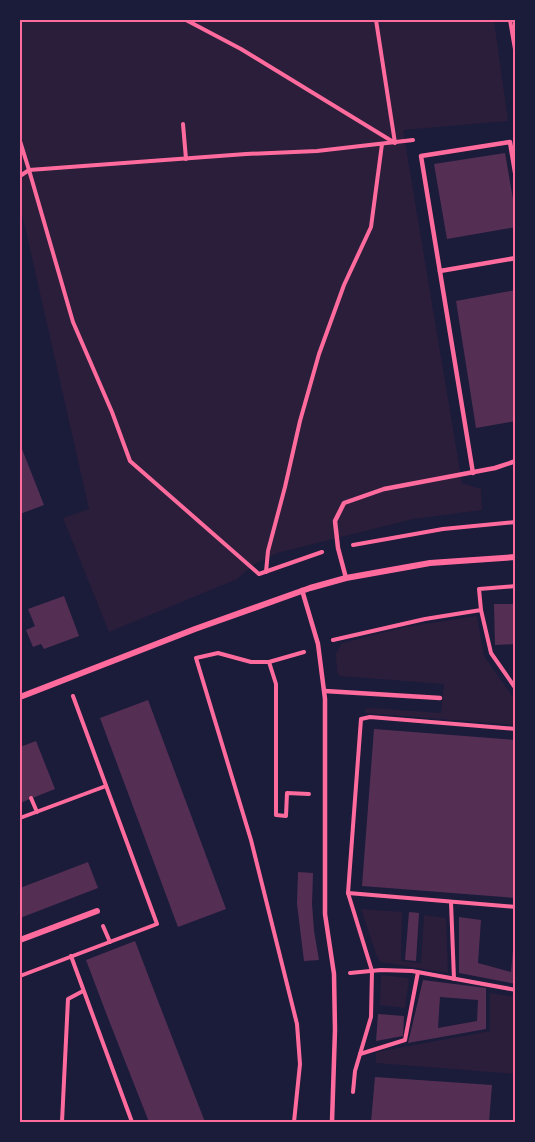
<svg xmlns="http://www.w3.org/2000/svg" width="535" height="1142" font-family="'Source Sans 3',sans-serif">
  <style>
    .green { fill: #2a1e3b }
    .building { fill: #542f53; fill-rule: evenodd }
    .lines { fill: none; stroke-linecap: round; stroke-linejoin: round }
    .path { stroke: #ff6b9d; stroke-width: 4 }
    .service { stroke: #ff6b9d; stroke-width: 4.5 }
    .minor { stroke: #ff6b9d; stroke-width: 6 }
    .neatline { fill: none; stroke: #ff6b9d; stroke-width: 2 }
  </style>
  <rect width="100%" height="100%" fill="#1b1b3a"/>
  <g class="green">
    <polygon points="20,20 494,20 508,121 403,130 462,483 481,489 482,510 413,519 277,553 253,565 237,579 109,632 63,518 89,509 20,205"/>
    <polygon points="477,616 484,656 515,700 515,725 365,713 365,709 370,708 441,713 444,684 340,676 337,673 336,654 342,643 405,627"/>
    <polygon points="361,909 402,912 401,961 421,963 424,915 446,918 448,973 381,962 377,957"/>
    <polygon points="381,975 409,978 405,1008 380,1005"/>
    <polygon points="490,993 515,997 515,1074 376,1063 376,1052 490,1031"/>
  </g>
  <g class="building">
    <polygon points="505,153 516,216 516,227 447,239 434,164"/>
    <polygon points="516,290 516,421 476,428 456,301"/>
    <polygon points="20,444 44,505 20,514"/>
    <polygon points="64,596 79,636 44,649 41,644 33,647 26,630 35,626 28,609"/>
    <polygon points="494,604 516,604 516,644 495,645"/>
    <polygon points="148,700 226,909 178,927 100,718"/>
    <polygon points="374,729 516,740 516,898 362,886"/>
    <polygon points="36,741 55,789 20,803 20,747"/>
    <polygon points="88,862 98,888 20,918 20,888"/>
    <polygon points="298,872 313,873 312,904 314,931 319,960 304,961 297,904"/>
    <polygon points="409,912 419,913 416,961 405,960"/>
    <polygon points="459,917 481,920 478,963 511,972 514,938 516,938 516,984 459,973"/>
    <polygon points="135,941 158,1001 205,1122 149,1122 108,1018 86,960"/>
    <path d="M423 980 486 988V1029L408 1043ZM440 997 478 1000 477 1021 438 1028Z"/>
    <polygon points="378,1014 404,1016 403,1036 376,1041"/>
    <polygon points="375,1077 492,1085 489,1122 371,1122"/>
  </g>
  <g class="lines">
    <g class="path">
      <polyline points="186,20 241,49 395,143 376,20"/>
      <polyline points="510,20 516,55"/>
      <polyline points="183,124 186,159"/>
      <polyline points="20,141 29,170 246,154 317,151 413,140"/>
      <polyline points="20,176 29,170 73,322 112,412 130,461 259,574 322,552"/>
      <polyline points="353,545 443,529 516,522"/>
      <polyline points="266,572 268,551 285,487 300,421 319,354 344,285 371,227 382,144"/>
      <polyline points="481,610 491,653 516,689"/>
      <polyline points="333,640 425,619 481,610 479,589 516,586"/>
      <polyline points="269,662 276,684 276,815 286,816 287,793 309,794"/>
      <polyline points="31,798 37,812"/>
      <polyline points="20,818 106,786"/>
      <polyline points="348,893 516,907"/>
      <polyline points="451,902 454,979"/>
      <polyline points="103,926 110,942"/>
      <polyline points="71,956 132,1122"/>
      <polyline points="350,973 381,970 412,971 516,990"/>
      <polyline points="20,976 157,924 73,696"/>
      <polyline points="360,1054 405,1040 418,972"/>
      <polyline points="353,1092 355,1071 371,1017 372,971 348,893 361,719 370,717 516,729"/>
      <polyline points="62,1122 68,999 83,991"/>
      <polyline points="294,1122 300,1064 297,1024 251,840 196,658 218,653 251,662 269,662 304,652"/>
    </g>
    <g class="service">
      <polyline points="440,271 516,258"/>
      <polyline points="473,473 421,156 510,142 516,178"/>
      <polyline points="346,578 338,548 335,521 344,503 384,489 495,468 516,461"/>
      <polyline points="302,590 318,644 325,699 325,914 334,974 335,1030 332,1122"/>
      <polyline points="325,691 440,698"/>
    </g>
    <g class="minor">
      <polyline points="20,697 195,629 310,588 346,578 430,563 516,557"/>
      <polyline points="20,940 97,911"/>
    </g>
  </g>
  <rect width="535" height="1142" fill="none" stroke="#1b1b3a" stroke-width="42"/>
  <rect x="21" y="21" width="493" height="1100" class="neatline"/>
</svg>
